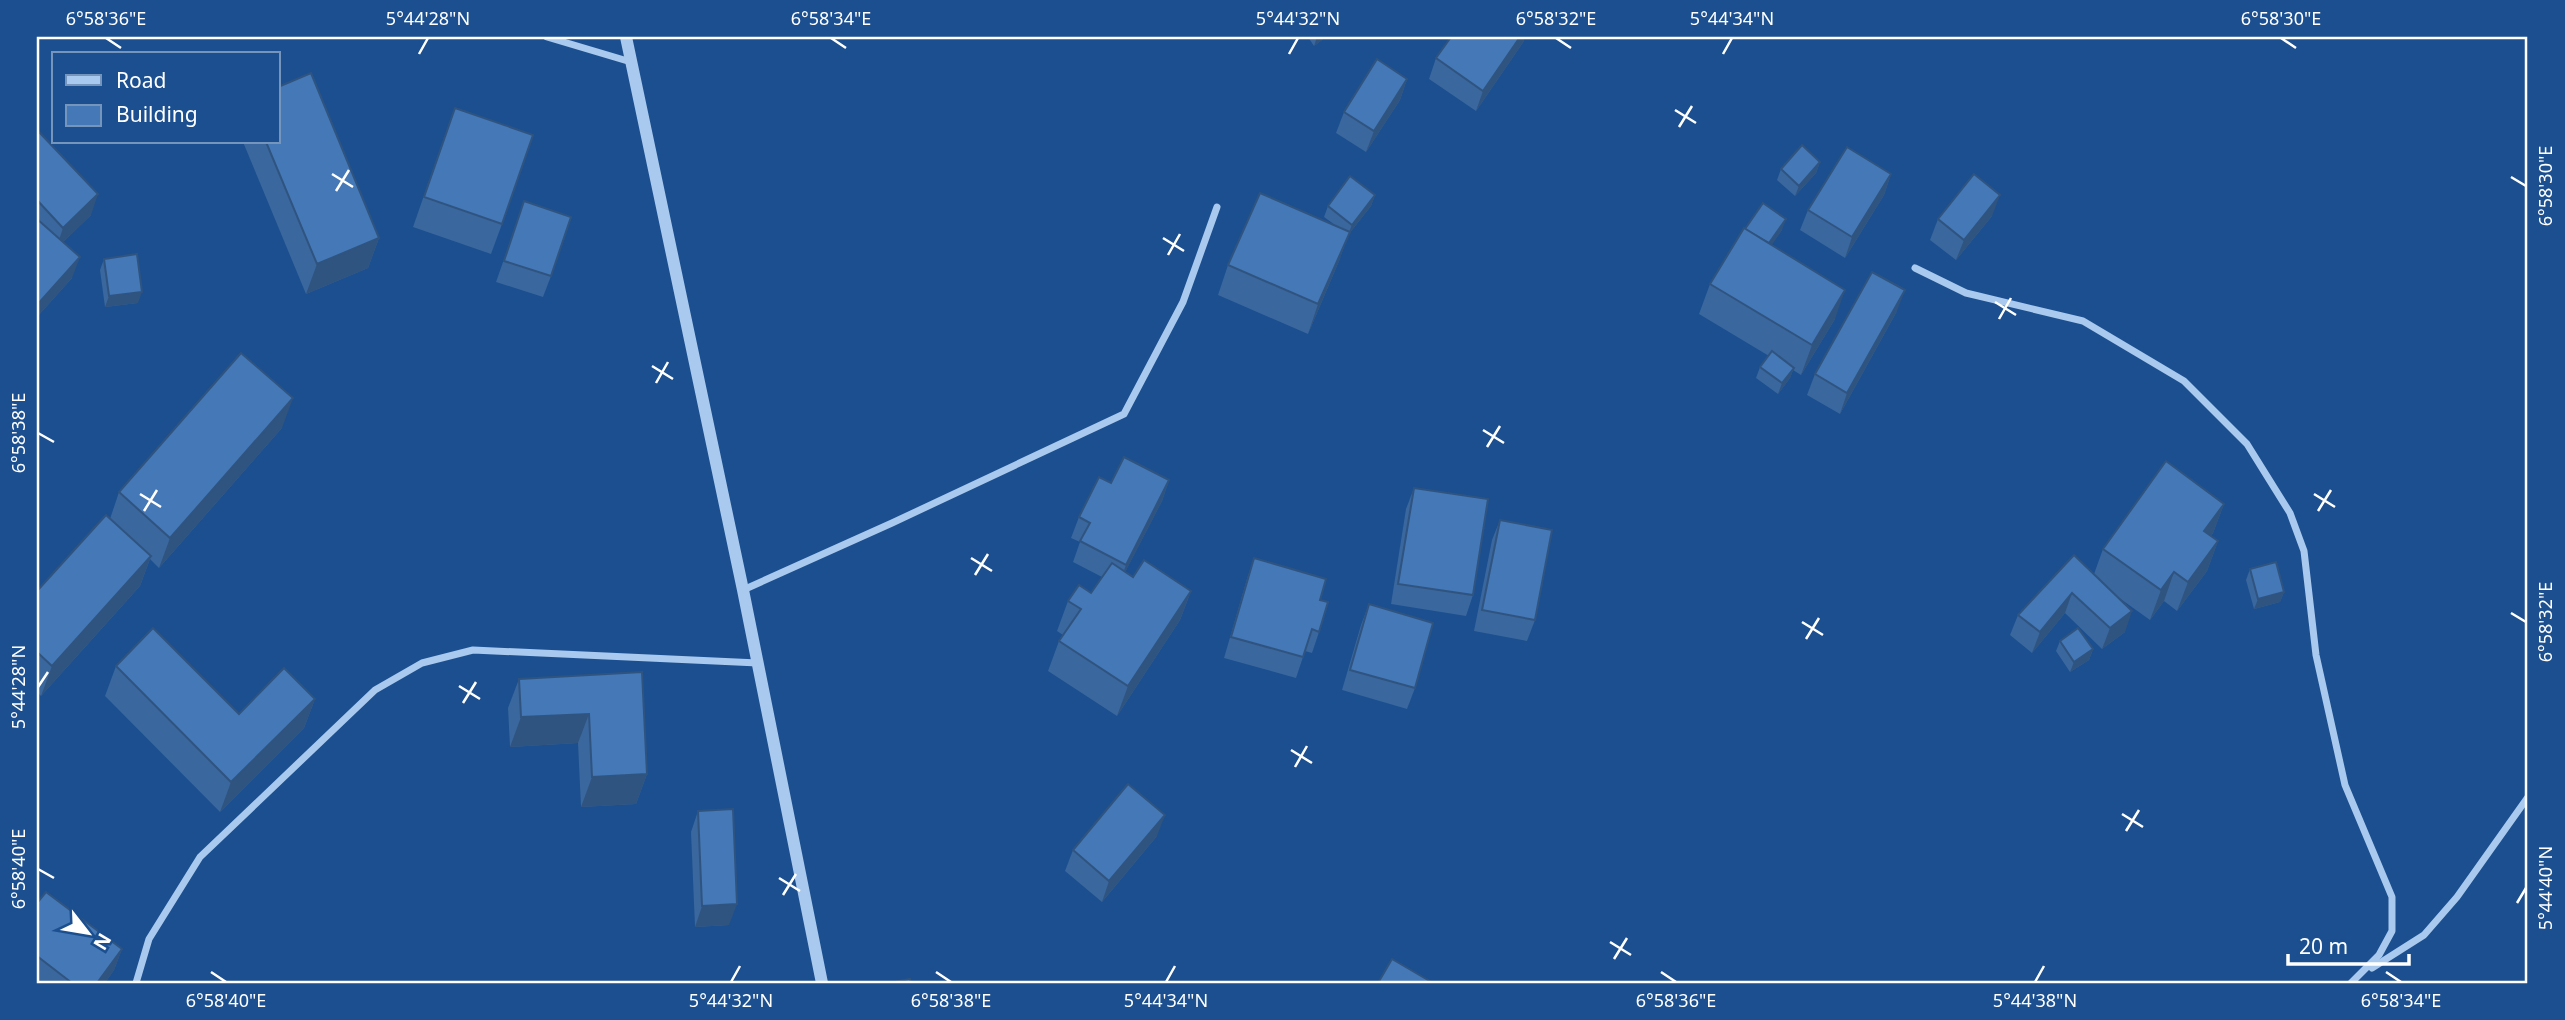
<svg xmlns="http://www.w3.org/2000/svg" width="2565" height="1020" font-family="'Noto Sans',sans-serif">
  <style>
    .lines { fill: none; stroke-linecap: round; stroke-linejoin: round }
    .minor { stroke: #a9c9ee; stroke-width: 7 }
    .tertiary { stroke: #a9c9ee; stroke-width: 12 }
    .wall { fill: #3a679d }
    .shaded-wall { fill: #305480 }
    .building { fill: #4478b7; stroke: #305480; stroke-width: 2 }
    .ticks { fill: none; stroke: #fff; stroke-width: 2.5 }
    .neatline { fill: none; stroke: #fff; stroke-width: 2.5 }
    .ticks-label { font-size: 18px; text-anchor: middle; fill: #fff }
  </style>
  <rect width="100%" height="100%" fill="#1b4f8f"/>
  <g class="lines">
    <g class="minor">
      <polyline points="547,37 631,62"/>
      <polyline points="1915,268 1966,293 2083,321 2184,381 2247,444 2290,513 2304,551 2316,655 2345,785 2392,897 2392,931 2379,955 2351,983"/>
      <polyline points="743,590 892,523 1124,414 1183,302 1217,207"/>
      <polyline points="2372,968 2424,935 2457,897 2528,797"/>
      <polyline points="136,983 149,939 200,857 375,690 422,663 473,650 758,663"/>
    </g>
    <polyline class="tertiary" points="626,37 743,590 822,983"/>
  </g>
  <g class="wall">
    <polygon points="1308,37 1326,37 1314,46"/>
    <polygon points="1524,41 1476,111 1429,79 1436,58"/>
    <polygon points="1407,79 1400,100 1366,152 1336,133 1344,112"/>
    <polygon points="37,132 91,215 63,242 72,278 37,317"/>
    <polygon points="444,138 502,224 491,254 413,227"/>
    <polygon points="243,142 278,142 379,238 368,268 306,294"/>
    <polygon points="1820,162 1816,173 1795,196 1777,180 1781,169"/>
    <polygon points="1891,174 1884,195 1845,258 1800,230 1808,210"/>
    <polygon points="1375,195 1371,206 1348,235 1339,261 1308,334 1218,295 1228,265 1335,225 1324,217 1328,206"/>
    <polygon points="1992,216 1956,260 1930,240 1938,219"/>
    <polygon points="517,222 551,276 543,297 496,282"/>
    <polygon points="1745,229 1782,230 1771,245 1835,319 1801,375 1793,370 1790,378 1778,394 1756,378 1760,367 1769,356 1699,314 1710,284"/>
    <polygon points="104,259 138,303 105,307 100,270"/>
    <polygon points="1897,311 1840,414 1807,395 1815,374"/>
    <polygon points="282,428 159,568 150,559 140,586 41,696 37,692 37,591 110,519 119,492"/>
    <polygon points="1169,480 1162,501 1125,572 1133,577 1191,591 1180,620 1117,716 1048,671 1059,641 1063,635 1057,631 1068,601 1091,593 1102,577 1073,562 1080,542 1071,538 1079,517 1111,483"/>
    <polygon points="1414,488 1473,595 1466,616 1391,604 1406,509"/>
    <polygon points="2224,504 2213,533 2211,536 2218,541 2207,571 2177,611 2164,601 2150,620 2115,595 2125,632 2102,649 2065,613 2032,653 2010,635 2018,615 2094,574 2103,549"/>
    <polygon points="1500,520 1535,620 1527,641 1474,631 1492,540"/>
    <polygon points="1254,558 1320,600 1319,632 1312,653 1305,651 1296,678 1224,658 1247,579"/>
    <polygon points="2250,569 2284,592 2280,602 2254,609 2246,580"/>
    <polygon points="1369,604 1415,688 1407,709 1342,690 1361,625"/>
    <polygon points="2060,641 2093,649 2089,660 2070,672 2056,651"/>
    <polygon points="116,666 239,714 315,699 304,728 220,812 105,696"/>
    <polygon points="642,672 647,774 636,804 581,807 578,743 510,747 508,708 519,679"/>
    <polygon points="698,811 729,925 695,927 691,832"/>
    <polygon points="1157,836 1102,902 1065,871 1073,850"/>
    <polygon points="37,903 122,949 114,970 105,983 37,983"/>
  </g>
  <g class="shaded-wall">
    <polygon points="1317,37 1326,37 1314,46"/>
    <polygon points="1520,37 1525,37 1524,41 1476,111 1483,91"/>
    <polygon points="1407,79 1400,100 1366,152 1374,131"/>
    <polygon points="1820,162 1816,173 1795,196 1799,186"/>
    <polygon points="1891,174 1884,195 1845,258 1852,237"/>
    <polygon points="98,194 91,215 56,249 63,228"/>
    <polygon points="1375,195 1371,206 1348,235 1339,261 1308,334 1318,304 1352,225"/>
    <polygon points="2000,195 1992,216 1956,260 1964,240"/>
    <polygon points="1786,219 1782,230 1760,262 1764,251"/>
    <polygon points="379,238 368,268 306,294 317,264"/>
    <polygon points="80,257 72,278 37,317 37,305"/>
    <polygon points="1845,290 1835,319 1801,375 1812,345"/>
    <polygon points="1905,290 1897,311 1840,414 1847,393"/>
    <polygon points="142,292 138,303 105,307 109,296"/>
    <polygon points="1794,368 1790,378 1778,394 1782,383"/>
    <polygon points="293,398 282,428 159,568 170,538"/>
    <polygon points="1169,480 1162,501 1118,586 1126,565"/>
    <polygon points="2224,504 2213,533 2194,561 2204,531"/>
    <polygon points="2218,541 2207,571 2177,611 2188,582"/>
    <polygon points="151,556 140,586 41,696 52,666"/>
    <polygon points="2174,572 2164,601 2150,620 2161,590"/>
    <polygon points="1191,591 1180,620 1117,716 1128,686"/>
    <polygon points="2284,592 2280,602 2254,609 2258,599"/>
    <polygon points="2072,593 2065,613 2032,653 2040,632"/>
    <polygon points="2132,611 2125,632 2102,649 2110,628"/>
    <polygon points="2093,649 2089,660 2070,672 2074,662"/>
    <polygon points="315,699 304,728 220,812 231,782"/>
    <polygon points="589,714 578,743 510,747 521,717"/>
    <polygon points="647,774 636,804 581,807 592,777"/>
    <polygon points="1165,815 1157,836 1102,902 1109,881"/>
    <polygon points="737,904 729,925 695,927 702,906"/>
    <polygon points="122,949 114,970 105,983 97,983"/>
  </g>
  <g class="building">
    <polygon points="1451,37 1520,37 1483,91 1436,58"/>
    <polygon points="1377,59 1407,79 1374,131 1344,112"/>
    <polygon points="311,73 379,238 317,264 266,142 278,142 278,87"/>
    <polygon points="455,108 533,135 502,224 424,197"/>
    <polygon points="38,131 98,194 63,228 37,200 37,132"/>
    <polygon points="1802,145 1820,162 1799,186 1781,169"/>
    <polygon points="1847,147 1891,174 1852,237 1808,210"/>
    <polygon points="1974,174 2000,195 1964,240 1938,219"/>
    <polygon points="1350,176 1375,195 1352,225 1328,206"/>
    <polygon points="1260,193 1350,232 1318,304 1228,265"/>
    <polygon points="524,201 571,217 551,276 504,261"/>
    <polygon points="1763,203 1786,219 1769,243 1745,229"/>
    <polygon points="37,219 80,257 37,305"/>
    <polygon points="1744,228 1845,290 1812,345 1710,284"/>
    <polygon points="137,254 142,292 109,296 104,259"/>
    <polygon points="1872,272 1905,290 1847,393 1815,374"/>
    <polygon points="1772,351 1794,368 1782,383 1760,367"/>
    <polygon points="241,353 293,398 170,538 119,492"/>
    <polygon points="1124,457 1169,480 1126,565 1080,541 1090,523 1079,517 1099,477 1111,483"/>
    <polygon points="2166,461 2224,504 2204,531 2218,541 2188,582 2174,572 2161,590 2103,549"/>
    <polygon points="1414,488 1488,499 1473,595 1398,584"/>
    <polygon points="106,515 151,556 52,666 37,652 37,591"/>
    <polygon points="1500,520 1552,530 1535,620 1482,610"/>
    <polygon points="2074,555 2132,611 2110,628 2072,593 2040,632 2018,615"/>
    <polygon points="1254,558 1326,579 1320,600 1328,602 1319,632 1312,629 1303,657 1231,637"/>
    <polygon points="1144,560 1191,591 1128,686 1059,641 1081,609 1068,601 1079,585 1091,593 1112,563 1133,577"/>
    <polygon points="2276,562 2284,592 2258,599 2250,569"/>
    <polygon points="1369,604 1433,623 1415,688 1350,670"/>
    <polygon points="153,628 239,714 284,668 315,699 231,782 116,666"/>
    <polygon points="2078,628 2093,649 2074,662 2060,641"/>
    <polygon points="642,672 647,774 592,777 589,714 521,717 519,679"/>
    <polygon points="1128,784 1165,815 1109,881 1073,850"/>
    <polygon points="733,809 737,904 702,906 698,811"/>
    <polygon points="46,892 122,949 97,983 72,983 37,956 37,903"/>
    <polygon points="1392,959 1433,983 1378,983"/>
    <polygon points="910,979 911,983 889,983"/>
  </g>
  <path class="ticks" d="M106 38 121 48M831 38 846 48M1556 38 1571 48M2281 38 2296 48M419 54 428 38M1289 54 1298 38M1723 54 1732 38M1675 110 1696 123M1679 127 1692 106M332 174 353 187M2511 177 2526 186M336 191 349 170M1163 238 1184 251M1168 255 1180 234M1995 302 2016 315M1999 319 2011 298M652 366 673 379M656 383 668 362M1483 430 1504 443M38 433 54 442M1487 447 1500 426M140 494 161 507M2314 494 2335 507M144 511 157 490M2318 511 2331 490M971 558 992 571M975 575 988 554M2511 613 2526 622M1802 622 1823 635M1806 639 1819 618M459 686 480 699M38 687 48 672M463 703 476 682M1291 750 1312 763M1295 767 1307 746M2122 814 2143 827M2126 831 2139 810M38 869 54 878M779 878 800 891M783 895 796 874M2517 903 2526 888M1610 942 1631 955M1614 959 1627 938M211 972 226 982M936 972 951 982M1661 972 1676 982M2386 972 2401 982M731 982 740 966M1166 982 1175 966M2035 982 2044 966"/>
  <rect width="2565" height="1020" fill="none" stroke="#1b4f8f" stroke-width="77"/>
  <rect x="52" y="52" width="228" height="91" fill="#1b4f8f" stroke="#7695bc" stroke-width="2"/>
  <rect x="66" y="75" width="35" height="10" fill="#a9c9ee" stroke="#7695bc" stroke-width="2"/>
  <text x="116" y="88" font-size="21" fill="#ffffff">Road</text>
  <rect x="66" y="105" width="35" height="21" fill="#4478b7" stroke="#7695bc" stroke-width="2"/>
  <text x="116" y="122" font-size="21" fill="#ffffff">Building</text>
  <g transform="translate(88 933) rotate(121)" stroke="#1b4f8f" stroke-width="5" paint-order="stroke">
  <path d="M0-5L12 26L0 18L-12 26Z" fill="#ffffff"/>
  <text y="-10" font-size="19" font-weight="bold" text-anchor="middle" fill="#ffffff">N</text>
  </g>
  <path d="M2288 954v10h121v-10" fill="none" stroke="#ffffff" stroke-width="3.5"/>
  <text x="2299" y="954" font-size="21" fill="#ffffff" stroke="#1b4f8f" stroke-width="5" paint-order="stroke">20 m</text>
  <rect x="38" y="38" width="2488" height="944" class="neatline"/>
  <g class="ticks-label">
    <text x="106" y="25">6°58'36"E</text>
    <text x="428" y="25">5°44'28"N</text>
    <text x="831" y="25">6°58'34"E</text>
    <text x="1298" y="25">5°44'32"N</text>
    <text x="1556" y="25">6°58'32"E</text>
    <text x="1732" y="25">5°44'34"N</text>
    <text x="2281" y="25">6°58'30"E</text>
    <text transform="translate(2546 186) rotate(-90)" y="6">6°58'30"E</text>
    <text transform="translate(19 433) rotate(-90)" y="6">6°58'38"E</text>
    <text transform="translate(2546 622) rotate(-90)" y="6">6°58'32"E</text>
    <text transform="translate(19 687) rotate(-90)" y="6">5°44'28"N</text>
    <text transform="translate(19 869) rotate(-90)" y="6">6°58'40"E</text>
    <text transform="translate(2546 888) rotate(-90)" y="6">5°44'40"N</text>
    <text x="226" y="1007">6°58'40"E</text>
    <text x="731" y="1007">5°44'32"N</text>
    <text x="951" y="1007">6°58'38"E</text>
    <text x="1166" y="1007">5°44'34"N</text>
    <text x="1676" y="1007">6°58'36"E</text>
    <text x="2035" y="1007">5°44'38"N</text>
    <text x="2401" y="1007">6°58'34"E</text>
  </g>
</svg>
